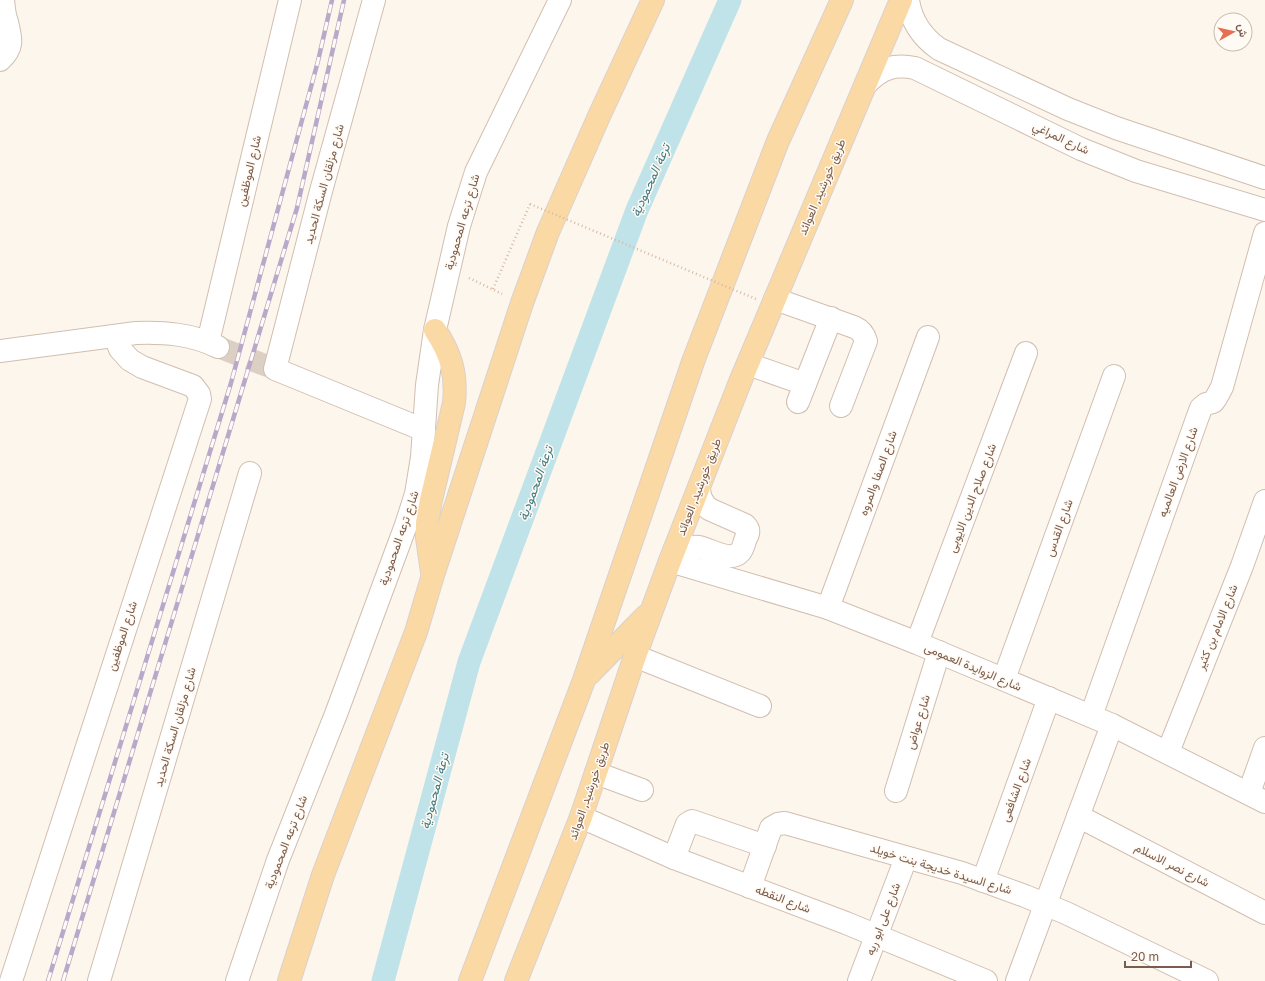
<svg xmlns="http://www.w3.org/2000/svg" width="1265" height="981" font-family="'Golos Text',Vazirmatn,sans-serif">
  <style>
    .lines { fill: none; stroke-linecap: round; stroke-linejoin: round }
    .canal { stroke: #bfe3e8; stroke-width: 23 }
    .minor-tunnel { stroke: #dcd0c4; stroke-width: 22; stroke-dasharray: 22 11; stroke-linecap: butt }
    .minor-casing { stroke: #d1beb0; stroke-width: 24 }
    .major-casing { stroke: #dad1cd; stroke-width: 24 }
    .path { stroke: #d9b8a5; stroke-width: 2.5; stroke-dasharray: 1 3; stroke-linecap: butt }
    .minor { stroke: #fff; stroke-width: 22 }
    .major { stroke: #fbd9a5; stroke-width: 22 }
    .rail-casing { stroke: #b9a8c9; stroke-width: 4.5 }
    .rail { stroke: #fffaf3; stroke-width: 3; stroke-dasharray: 9; stroke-linecap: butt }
    .path-bridge { stroke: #d9b8a5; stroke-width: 2.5; stroke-dasharray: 1 3; stroke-linecap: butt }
    .labels { text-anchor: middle; stroke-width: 3; stroke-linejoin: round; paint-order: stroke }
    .street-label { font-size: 12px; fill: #7a5c4d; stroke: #fffaf3 }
    .water-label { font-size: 13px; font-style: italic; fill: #437c86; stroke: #fffaf3 }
  </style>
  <rect width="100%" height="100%" fill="#fdf6ec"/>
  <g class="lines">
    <polyline class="canal" points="383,981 469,662 637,210 730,0"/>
    <polyline class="minor-tunnel" points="218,347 275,369"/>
    <defs>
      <g id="minor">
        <polyline points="374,0 321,191 275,369 424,430"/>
        <path d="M908 0C911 21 922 37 939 49L1068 109 1116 128 1265 178"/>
        <path d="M0 60C14 47 11 39 7 22 4 15 4 7 3 0"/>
        <path d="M866 84C881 68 894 64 915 68L1081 149 1136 171 1265 210"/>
        <path d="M775 299 854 327C861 330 864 334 866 341L841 406"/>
        <polyline points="208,342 290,0"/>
        <path d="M0 351 136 333C165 332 192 334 218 347"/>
        <polyline points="748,364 805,384"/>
        <polyline points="798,402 831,318"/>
        <path d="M674 551C682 548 690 546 699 547 710 549 730 563 740 552 743 549 744 543 746 538 749 533 749 529 745 525L709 509C702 503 699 497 699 488"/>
        <polyline points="670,561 828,608 917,643 1112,725 1265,802"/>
        <polyline points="828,608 928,337"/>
        <polyline points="917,643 1026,353"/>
        <polyline points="635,656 760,706"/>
        <polyline points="1004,679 1114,376"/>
        <polyline points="1091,716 1198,416 1201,408 1206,404 1213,402 1216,398 1222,387 1265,233"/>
        <polyline points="1168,752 1242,566 1265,501"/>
        <polyline points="596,773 642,790"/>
        <polyline points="896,791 939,652"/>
        <polyline points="1249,793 1265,748"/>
        <polyline points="1078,816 1265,913"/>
        <polyline points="581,817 674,858 846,923 986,981"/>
        <polyline points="674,858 687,824 692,821 765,846"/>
        <polyline points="983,881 1049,698"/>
        <polyline points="750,887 771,828 778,824 785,823 962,873 1025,896 1066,913 1207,981"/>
        <polyline points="11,981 200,399 199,394 193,386 142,367 130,360 120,349 115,336"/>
        <polyline points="99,981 250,473"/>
        <polyline points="237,981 278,860 336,714 406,525 416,494 422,457 427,385 435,330 459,226 476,172 560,0"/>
        <polyline points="859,981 906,858"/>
        <polyline points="1017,981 1112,725"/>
      </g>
      <g id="major">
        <path d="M432 572 427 538V523L431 500 454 403C457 374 451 354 435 330"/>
        <polyline points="589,674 646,616"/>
        <polyline points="289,981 323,875 416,632 433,575 522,303 548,232 600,114 653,0"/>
        <polyline points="470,981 584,680 694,359 778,141 842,0"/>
        <polyline points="516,981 581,817 635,656 670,561 740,382 901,0"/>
      </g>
    </defs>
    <use href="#minor" class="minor-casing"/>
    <use href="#major" class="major-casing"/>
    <g class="path">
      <polyline points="469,278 502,294"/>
      <polyline points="493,289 530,204"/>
    </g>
    <use href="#minor" class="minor"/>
    <use href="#major" class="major"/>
    <defs>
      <g id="rail">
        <polyline points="48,981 231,383 318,61 332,0"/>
        <polyline points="63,981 297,208 344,0"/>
      </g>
    </defs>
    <use href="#rail" class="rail-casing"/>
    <use href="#rail" class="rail"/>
    <polyline class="path-bridge" points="530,204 756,299"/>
  </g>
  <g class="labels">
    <g class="street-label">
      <text transform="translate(1061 138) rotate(25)" y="4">شارع المراغي</text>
      <text transform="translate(249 171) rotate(-77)" y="4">شارع الموظفين</text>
      <text transform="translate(324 184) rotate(-75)" y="4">شارع مزلقان السكة الحديد</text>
      <text transform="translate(822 187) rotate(-67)" y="4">طريق خورشيد, العوائد</text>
      <text transform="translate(462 222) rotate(-74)" y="4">شارع ترعه المحمودية</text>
      <text transform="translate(1178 472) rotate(-70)" y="4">شارع الارض العالميه</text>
      <text transform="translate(878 473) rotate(-70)" y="4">شارع الصفا والمروه</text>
      <text transform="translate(699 487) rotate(-69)" y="4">طريق خورشيد, العوائد</text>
      <text transform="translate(972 498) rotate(-69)" y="4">شارع صلاح الدين الايوبى</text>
      <text transform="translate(1059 528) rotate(-70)" y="4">شارع القدس</text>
      <text transform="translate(399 538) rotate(-71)" y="4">شارع ترعه المحمودية</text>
      <text transform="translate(1217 627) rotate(-68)" y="4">شارع الامام بن كثير</text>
      <text transform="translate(122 636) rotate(-72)" y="4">شارع الموظفين</text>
      <text transform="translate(973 667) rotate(23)" y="4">شارع الزوايدة العمومى</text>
      <text transform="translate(918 722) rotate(-73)" y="4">شارع عواض</text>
      <text transform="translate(175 727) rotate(-74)" y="4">شارع مزلقان السكة الحديد</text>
      <text transform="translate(1016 790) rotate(-70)" y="4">شارع الشافعى</text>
      <text transform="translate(589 791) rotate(-71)" y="4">طريق خورشيد, العوائد</text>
      <text transform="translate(286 842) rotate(-69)" y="4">شارع ترعه المحمودية</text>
      <text transform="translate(1172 865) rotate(27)" y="4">شارع نصر الاسلام</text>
      <text transform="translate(941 869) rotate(17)" y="4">شارع السيدة خديجة بنت خويلد</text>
      <text transform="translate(783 899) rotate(21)" y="4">شارع النقطه</text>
      <text transform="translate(883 919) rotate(-69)" y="4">شارع على ابو ريه</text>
    </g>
    <g class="water-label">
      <text transform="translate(650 180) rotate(-66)" y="5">ترعة المحمودية</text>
      <text transform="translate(535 483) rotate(-70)" y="5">ترعة المحمودية</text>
      <text transform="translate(434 791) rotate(-75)" y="5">ترعة المحمودية</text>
    </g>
  </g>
  <g transform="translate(1233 32) rotate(82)"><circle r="19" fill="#fffaf3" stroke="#cabbb1"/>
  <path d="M0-3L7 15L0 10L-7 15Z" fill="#e76f51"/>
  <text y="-6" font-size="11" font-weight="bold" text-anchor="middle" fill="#7a5c4d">ش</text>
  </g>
  <path d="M1125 961v6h66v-6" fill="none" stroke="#7a5c4d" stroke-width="2"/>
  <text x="1131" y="961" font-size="12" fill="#7a5c4d" stroke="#fffaf3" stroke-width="3" paint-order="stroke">20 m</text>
</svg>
